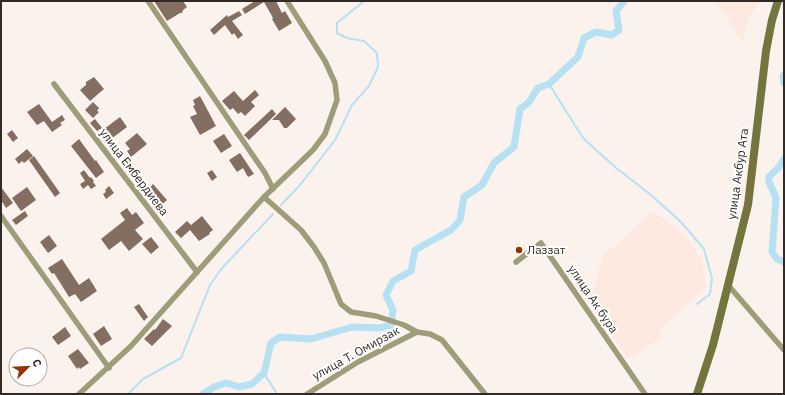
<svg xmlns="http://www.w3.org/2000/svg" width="785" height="395" font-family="'IBM Plex Sans',sans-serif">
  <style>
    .built { fill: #fde9df }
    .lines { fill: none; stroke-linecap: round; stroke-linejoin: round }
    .stream { stroke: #b5e1f2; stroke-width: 2 }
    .canal { stroke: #b5e1f2; stroke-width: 7 }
    .building { fill: #836e61 }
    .minor { stroke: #9f9d79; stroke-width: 5.5 }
    .secondary { stroke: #76733c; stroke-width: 8 }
    .poi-dot { fill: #973201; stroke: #fff; stroke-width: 1.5 }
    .labels { text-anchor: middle; stroke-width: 4; stroke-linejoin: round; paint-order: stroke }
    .street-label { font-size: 12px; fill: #332a25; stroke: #fff }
    .poi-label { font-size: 12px; fill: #332a25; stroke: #fff; text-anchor: start }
  </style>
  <rect width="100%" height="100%" fill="#fcf2ed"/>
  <g class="built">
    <polygon points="716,1 760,1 748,19 743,44"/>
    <polygon points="653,211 685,235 702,260 706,287 659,330 663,338 628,359 590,303 603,256"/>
  </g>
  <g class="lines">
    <g class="stream">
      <polyline points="549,84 583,138 615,167 651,195 681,222 704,249 712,278 710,294 697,304"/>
      <polyline points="281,205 300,185 335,140 352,105 369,86 378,67 377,53 364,41 347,38 337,33 337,23 364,1"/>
      <polyline points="264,373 277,394"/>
      <polyline points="128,394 143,379 181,358 210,285 222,268 273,214"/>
    </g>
    <g class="canal">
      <polyline points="784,75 783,76 784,83"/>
      <polyline points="784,159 779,167 769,177 769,182 776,198 772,252 777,259 784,262"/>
      <polyline points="203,394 214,387 226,383 239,387 252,384 264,373 271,343 280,337 311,339 352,327 380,328 391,325 393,310 386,295 393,281 411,271 415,250 451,230 460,220 464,197 482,185 494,163 514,147 520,109 529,102 538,88 549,84 578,57 584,38 596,32 612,35 619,30 616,11 624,1"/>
    </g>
  </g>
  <g class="building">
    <polygon points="154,1 183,1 187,7 183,10 182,13 180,13 167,21"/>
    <polygon points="255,1 276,1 282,13 285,11 292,23 279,31 272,19 273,18 264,2 245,14 242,9"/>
    <polygon points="239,11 242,15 232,21 243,35 238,39 234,33 232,35 225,25 214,35 210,30 227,15 228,17"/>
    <polygon points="94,77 104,89 90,101 80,90 86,85 86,82"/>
    <polygon points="255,90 259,95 251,102 255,106 245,116 241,112 238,114 233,108 230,110 222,101 234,91 243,101"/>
    <polygon points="200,96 216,126 200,135 190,117 197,114 193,106 195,105 193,100"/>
    <polygon points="93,102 99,108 97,111 99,112 93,118 85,110"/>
    <polygon points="39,104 52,122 62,115 65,120 60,123 62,125 52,132 44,121 37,125 27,112"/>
    <polygon points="285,107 296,119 287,128 284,128 279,120 272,120"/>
    <polygon points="272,109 276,114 249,140 244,135"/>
    <polygon points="120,117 127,127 111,139 104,129"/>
    <polygon points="95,119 102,128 97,131 90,123"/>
    <polygon points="12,130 18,138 13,142 7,134"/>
    <polygon points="137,133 147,144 131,157 127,151 130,149 125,143"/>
    <polygon points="224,134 232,146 221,153 213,141"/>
    <polygon points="79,139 95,161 96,160 104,172 96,178 71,146"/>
    <polygon points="27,149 33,156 24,163 22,161 19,164 15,159"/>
    <polygon points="240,153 254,174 248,177 243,168 237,172 229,160"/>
    <polygon points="34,156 60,193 55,197 29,160"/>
    <polygon points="84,170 90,178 91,177 94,181 93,182 96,186 91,189 88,185 83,189 80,184 85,181 80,173"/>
    <polygon points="212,170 217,177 212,181 207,173"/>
    <polygon points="153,184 167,200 158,208 150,199 153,197 147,191"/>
    <polygon points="109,186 114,193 106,199 103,194 106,192 105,190"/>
    <polygon points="1,187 13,203 6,208 1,200"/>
    <polygon points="27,187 36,200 21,211 12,198"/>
    <polygon points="127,208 132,215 136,212 144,223 135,230 143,239 129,251 121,241 109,250 101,239 125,220 120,213"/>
    <polygon points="25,211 28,216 16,225 12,220"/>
    <polygon points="202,216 213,230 209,233 210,234 199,241 190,230 181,238 175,232 187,221 191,225"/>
    <polygon points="49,235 57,246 48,253 40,242"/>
    <polygon points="151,237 159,247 151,254 142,244"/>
    <polygon points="62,259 79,285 89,278 97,291 81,302 75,294 69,297 54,273 52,274 48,268"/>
    <polygon points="139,304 148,317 144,321 134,307"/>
    <polygon points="163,319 172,326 152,346 144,339 154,329 155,330"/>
    <polygon points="104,326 112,339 101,346 93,334"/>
    <polygon points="65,327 71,336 58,345 52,337"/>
    <polygon points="78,349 89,363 80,369 79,367 77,369 68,356"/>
  </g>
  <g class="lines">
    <g class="minor">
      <polyline points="148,1 265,173 273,189"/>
      <polyline points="54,84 197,272"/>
      <polyline points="264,197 301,230 314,247 324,263 341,304 351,312 376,316 404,325 417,332 430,334 442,340 485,394"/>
      <polyline points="1,216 109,368"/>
      <polyline points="516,262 541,243 645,394"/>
      <polyline points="728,285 784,350"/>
      <polyline points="79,394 131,346 264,197 313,150 325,134 337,100 335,83 325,61 287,1"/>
      <polyline points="307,394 358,362 417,332"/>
    </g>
    <polyline class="secondary" points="697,394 713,345 748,205 766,51 772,20 778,1"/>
  </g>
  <circle class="poi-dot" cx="519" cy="250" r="4"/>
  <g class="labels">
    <g class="street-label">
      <text transform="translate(134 172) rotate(53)" y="4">улица Ембердиева</text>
      <text transform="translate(738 174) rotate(-82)" y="4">улица Акбур Ата</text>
      <text transform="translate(593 299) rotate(56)" y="4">улица Ак бура</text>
      <text transform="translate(356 353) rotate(-29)" y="4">улица Т. Омирзак</text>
    </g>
    <g class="poi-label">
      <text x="527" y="254">Лаззат</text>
    </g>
  </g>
  <rect width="785" height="395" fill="none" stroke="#332a25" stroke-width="4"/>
  <g transform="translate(28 367) rotate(66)"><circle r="19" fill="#ffffff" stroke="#adaaa8"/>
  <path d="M0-3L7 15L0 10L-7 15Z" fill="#973201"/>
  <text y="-6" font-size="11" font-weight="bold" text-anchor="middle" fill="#332a25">С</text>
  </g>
</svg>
